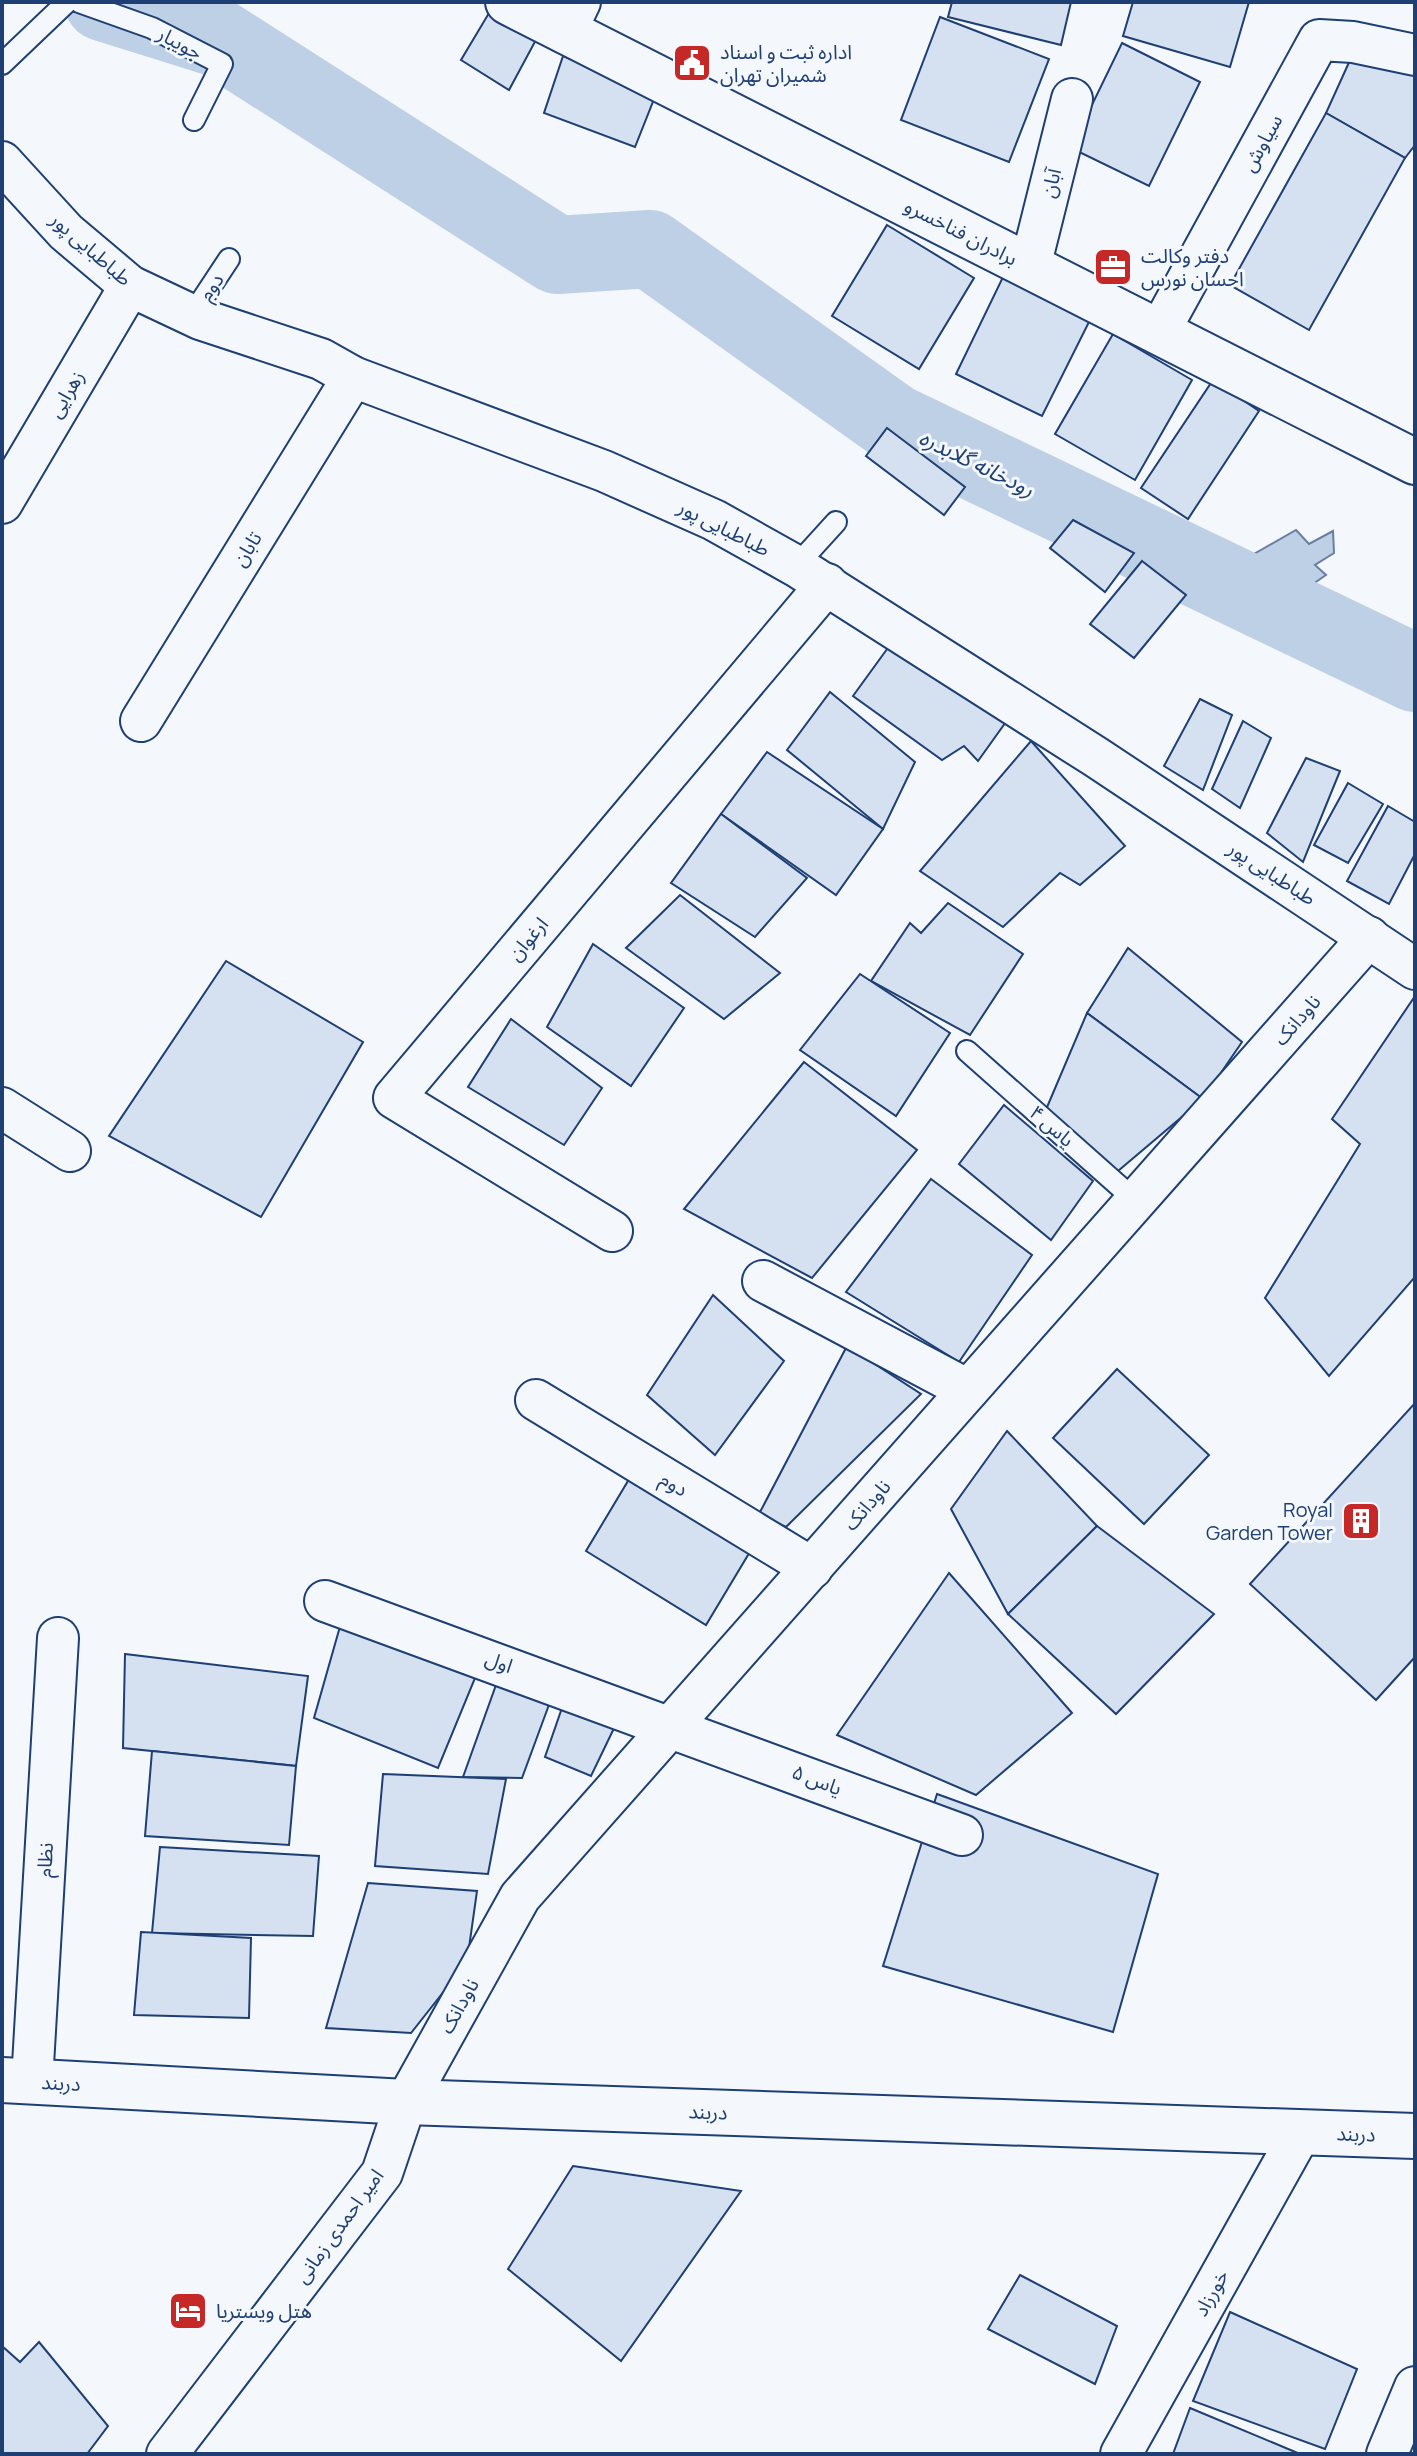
<svg xmlns="http://www.w3.org/2000/svg" width="1417" height="2456" font-family="Manrope,'Noto Sans Arabic',sans-serif">
  <style>
    .water { fill: #bed0e5; stroke: #687fa3; stroke-width: 2 }
    .lines { fill: none; stroke-linecap: round; stroke-linejoin: round }
    .river { stroke: #bed0e5; stroke-width: 78 }
    .building { fill: #d5e0f0; stroke: #1d3f73; stroke-width: 2 }
    .lane-casing { stroke: #1d3f73; stroke-width: 24 }
    .street-casing { stroke: #1d3f73; stroke-width: 44 }
    .secondary-casing { stroke: #1d3f73; stroke-width: 48 }
    .lane { stroke: #f4f7fb; stroke-width: 20 }
    .street { stroke: #f4f7fb; stroke-width: 40 }
    .secondary { stroke: #f4f7fb; stroke-width: 44 }
    .labels { text-anchor: middle; stroke-width: 6; stroke-linejoin: round; paint-order: stroke }
    .street-label { font-size: 20px; fill: #1d3f73; stroke: #f4f7fb }
    .poi-label { font-size: 20px; fill: #1d3f73; stroke: #f4f7fb; text-anchor: start }
    .water-label { font-size: 22px; font-style: italic; fill: #1d3f73; stroke: #f4f7fb }
  </style>
  <rect width="100%" height="100%" fill="#f4f7fb"/>
  <polygon class="water" points="1296,530 1309,544 1333,531 1334,553 1315,565 1326,575 1303,591 1247,558"/>
  <g class="lines">
    <polyline class="river" points="103,2 218,38 557,255 650,249 894,423 1415,673"/>
  </g>
  <g class="building">
    <polygon points="952,2 1071,2 1061,45 948,17"/>
    <polygon points="1133,2 1249,2 1230,67 1123,36"/>
    <polygon points="489,13 537,38 509,90 461,60"/>
    <polygon points="940,17 1049,59 1009,162 901,120"/>
    <polygon points="1122,43 1200,82 1149,186 1071,148"/>
    <polygon points="1356,47 1415,60 1415,145 1405,158 1326,113"/>
    <polygon points="563,56 656,94 635,147 544,113"/>
    <polygon points="1326,113 1405,158 1309,330 1230,285"/>
    <polygon points="887,225 974,278 919,369 832,316"/>
    <polygon points="1003,277 1090,320 1042,416 956,374"/>
    <polygon points="1113,334 1192,380 1135,480 1055,434"/>
    <polygon points="1213,380 1259,411 1188,519 1141,488"/>
    <polygon points="887,428 965,487 944,515 866,456"/>
    <polygon points="1073,520 1134,553 1105,592 1050,548"/>
    <polygon points="1142,561 1186,595 1134,658 1090,624"/>
    <polygon points="890,645 1008,719 978,761 964,746 942,760 853,696"/>
    <polygon points="830,692 915,762 883,829 787,750"/>
    <polygon points="1200,699 1232,715 1203,790 1164,766"/>
    <polygon points="1243,721 1271,738 1240,808 1212,789"/>
    <polygon points="1031,741 1125,846 1080,885 1060,873 1003,927 920,871"/>
    <polygon points="767,752 883,829 836,895 721,814"/>
    <polygon points="1306,758 1340,771 1303,862 1267,833"/>
    <polygon points="1348,783 1383,804 1348,863 1314,845"/>
    <polygon points="1388,806 1415,822 1415,854 1389,904 1347,881"/>
    <polygon points="721,814 807,878 755,937 671,883"/>
    <polygon points="680,895 780,973 724,1019 626,948"/>
    <polygon points="948,903 1023,954 970,1035 871,981 910,923 921,933"/>
    <polygon points="593,944 684,1008 631,1086 547,1027"/>
    <polygon points="1128,948 1242,1042 1203,1099 1087,1013"/>
    <polygon points="226,961 363,1042 261,1217 109,1136"/>
    <polygon points="860,974 950,1033 896,1116 800,1050"/>
    <polygon points="1415,996 1415,1277 1329,1376 1265,1298 1360,1144 1332,1119"/>
    <polygon points="1087,1013 1203,1099 1118,1171 1042,1119"/>
    <polygon points="511,1019 602,1088 564,1145 468,1087"/>
    <polygon points="804,1062 917,1150 812,1278 684,1209"/>
    <polygon points="1004,1105 1093,1181 1051,1240 959,1164"/>
    <polygon points="931,1179 1032,1255 959,1362 846,1292"/>
    <polygon points="713,1295 784,1361 715,1455 647,1395"/>
    <polygon points="847,1346 921,1394 786,1527 759,1514"/>
    <polygon points="1117,1369 1209,1455 1144,1524 1053,1438"/>
    <polygon points="1415,1403 1415,1657 1376,1700 1250,1584"/>
    <polygon points="1007,1431 1097,1526 1008,1614 951,1509"/>
    <polygon points="631,1476 751,1550 706,1625 586,1551"/>
    <polygon points="1097,1526 1214,1614 1116,1714 1008,1614"/>
    <polygon points="949,1573 1072,1713 976,1795 837,1735"/>
    <polygon points="341,1623 480,1666 438,1768 314,1718"/>
    <polygon points="125,1654 308,1676 296,1766 123,1748"/>
    <polygon points="496,1685 550,1702 522,1778 463,1777"/>
    <polygon points="563,1705 617,1722 591,1776 545,1757"/>
    <polygon points="152,1751 296,1766 289,1845 145,1836"/>
    <polygon points="383,1774 506,1779 488,1874 375,1866"/>
    <polygon points="937,1794 1158,1874 1113,2032 883,1966"/>
    <polygon points="160,1847 319,1856 313,1936 152,1933"/>
    <polygon points="368,1883 477,1891 467,1962 411,2033 326,2028"/>
    <polygon points="141,1932 251,1938 249,2018 134,2015"/>
    <polygon points="573,2166 741,2191 621,2361 508,2269"/>
    <polygon points="1020,2275 1117,2326 1095,2384 988,2329"/>
    <polygon points="1230,2312 1357,2369 1325,2449 1193,2401"/>
    <polygon points="39,2342 108,2426 87,2454 2,2454 2,2346 20,2362"/>
    <polygon points="1190,2408 1300,2454 1173,2454"/>
  </g>
  <g class="lines">
    <defs>
      <g id="lane">
        <polyline points="79,2 152,28 222,64 194,120"/>
        <polyline points="2,64 67,2"/>
        <polyline points="192,315 229,259"/>
        <polyline points="796,566 836,522"/>
        <polyline points="967,1051 1136,1201"/>
      </g>
      <g id="street">
        <polyline points="565,33 580,2"/>
        <polyline points="2,162 66,232 130,286 200,319 321,359 353,377 604,471 714,520 796,566 1096,757 1415,969"/>
        <polyline points="1030,267 1072,99"/>
        <polyline points="1159,332 1319,40 1353,42 1415,55"/>
        <polyline points="2,503 130,286"/>
        <polyline points="141,721 353,377"/>
        <polyline points="2,1108 70,1151"/>
        <polyline points="612,1231 394,1098 827,584"/>
        <polyline points="763,1281 968,1390"/>
        <polyline points="536,1400 812,1568"/>
        <polyline points="325,1601 962,1835"/>
        <polyline points="32,2082 58,1638"/>
        <polyline points="167,2454 382,2173 406,2102 520,1897 1369,937"/>
        <polyline points="1121,2454 1301,2132"/>
        <polyline points="1387,2454 1415,2387"/>
      </g>
      <g id="secondary">
        <polyline points="508,2 1415,462"/>
        <polyline points="2,2080 406,2102 1415,2136"/>
      </g>
    </defs>
    <use href="#lane" class="lane-casing"/>
    <use href="#street" class="street-casing"/>
    <use href="#secondary" class="secondary-casing"/>
    <use href="#lane" class="lane"/>
    <use href="#street" class="street"/>
    <use href="#secondary" class="secondary"/>
  </g>
  <defs>
    <symbol id="civic-square" viewBox="-11 -11 22 22"><rect x="-9" y="-9" width="18" height="18" rx="4" fill="#c62828" stroke="#f4f7fb"/><path d="M-.6-6.5H3V-4.5H.6V-3L4-1V1h2V6H-6V1h2V-1L-.6-3ZM-1.2 2.5V6h2.4V2.5Z" fill="#fff"/></symbol>
    <symbol id="office-square" viewBox="-11 -11 22 22"><rect x="-9" y="-9" width="18" height="18" rx="4" fill="#c62828" stroke="#f4f7fb"/><path d="M-6-3h4V-5.5h4V-3h4V5H-6ZM-1-4.5V-3h2v-1.5ZM-6 0V1H6V0Z" fill="#fff"/></symbol>
    <symbol id="building-square" viewBox="-11 -11 22 22"><rect x="-9" y="-9" width="18" height="18" rx="4" fill="#c62828" stroke="#f4f7fb"/><path d="M-4-6H4V6H1V3H-1V6H-4ZM-2.5-4.3h1.7v1.8h-1.7ZM.8-4.3h1.7v1.8H.8ZM-2.5-1h1.7V.8h-1.7ZM.8-1h1.7V.8H.8Z" fill="#fff"/></symbol>
    <symbol id="hotel-square" viewBox="-11 -11 22 22"><rect x="-9" y="-9" width="18" height="18" rx="4" fill="#c62828" stroke="#f4f7fb"/><path d="M-6-4.5h1.5V1H6V5H4.5V3h-9V5H-6ZM-4 0a1.8 1.8 0 1 1 3.6 0ZM.5 0V-2.5h3Q6-2.5 6 0Z" fill="#fff"/></symbol>
  </defs>
  <g fill-rule="evenodd">
    <use href="#civic-square" x="670" y="41" width="44" height="44"/>
    <use href="#office-square" x="1091" y="245" width="44" height="44"/>
    <use href="#building-square" x="1339" y="1499" width="44" height="44"/>
    <use href="#hotel-square" x="166" y="2289" width="44" height="44"/>
  </g>
  <g class="labels">
    <g class="street-label">
      <text transform="translate(180 43) rotate(28)" y="7">جویبار</text>
      <text transform="translate(1262 143) rotate(-61)" y="7">سیاوش</text>
      <text transform="translate(1051 183) rotate(-76)" y="7">آبان</text>
      <text transform="translate(961 232) rotate(27)" y="7">برادران فناخسرو</text>
      <text transform="translate(91 249) rotate(41)" y="7">طباطبایی پور</text>
      <text transform="translate(211 287) rotate(-56)" y="7">دوم</text>
      <text transform="translate(66 394) rotate(-59)" y="7">زهرایی</text>
      <text transform="translate(724 528) rotate(27)" y="7">طباطبایی پور</text>
      <text transform="translate(247 549) rotate(-58)" y="7">تابان</text>
      <text transform="translate(1272 873) rotate(33)" y="7">طباطبایی پور</text>
      <text transform="translate(528 939) rotate(-50)" y="7">ارغوان</text>
      <text transform="translate(1297 1020) rotate(-49)" y="7">ناودانک</text>
      <text transform="translate(1052 1126) rotate(41)" y="7">یاس ۴</text>
      <text transform="translate(674 1484) rotate(31)" y="7">دوم</text>
      <text transform="translate(867 1505) rotate(-49)" y="7">ناودانک</text>
      <text transform="translate(499 1662) rotate(20)" y="7">اول</text>
      <text transform="translate(817 1780) rotate(21)" y="7">یاس ۵</text>
      <text transform="translate(45 1860) rotate(-87)" y="7">نظام</text>
      <text transform="translate(459 2006) rotate(-61)" y="7">ناودانک</text>
      <text transform="translate(61 2083) rotate(3)" y="7">دربند</text>
      <text transform="translate(708 2112) rotate(2)" y="7">دربند</text>
      <text transform="translate(1356 2134) rotate(2)" y="7">دربند</text>
      <text transform="translate(339 2226) rotate(-54)" y="7">امیر احمدی زمانی</text>
      <text transform="translate(1211 2293) rotate(-61)" y="7">خورزاد</text>
    </g>
    <g class="poi-label">
      <text x="720" y="59">اداره ثبت و اسناد<tspan x="720" dy="23">شمیران تهران</tspan></text>
      <text x="1141" y="263">دفتر وکالت<tspan x="1141" dy="23">احسان نورس</tspan></text>
      <text x="1333" y="1517" text-anchor="end">Royal<tspan x="1333" dy="23">Garden Tower</tspan></text>
      <text x="216" y="2318">هتل ویستریا</text>
    </g>
    <g class="water-label">
      <text transform="translate(977 463) rotate(26)" y="8">رودخانه گلابدره</text>
    </g>
  </g>
  <rect width="1417" height="2456" fill="none" stroke="#1d3f73" stroke-width="8"/>
</svg>
